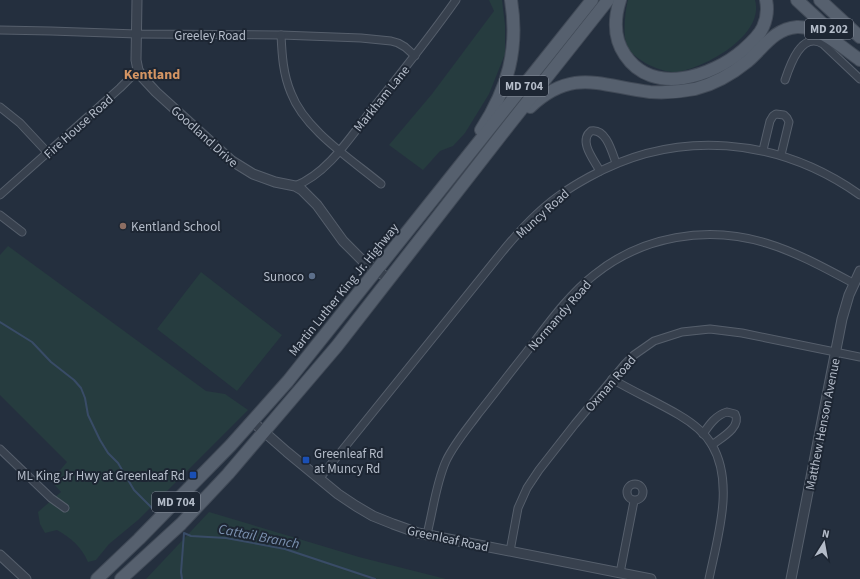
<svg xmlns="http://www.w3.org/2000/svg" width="860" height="579" font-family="'Source Sans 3',sans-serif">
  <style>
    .green { fill: #263c3f }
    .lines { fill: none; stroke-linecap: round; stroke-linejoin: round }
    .stream { stroke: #394c67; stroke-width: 2 }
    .minor-casing { stroke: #565f6c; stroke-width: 9 }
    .tertiary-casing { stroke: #565f6c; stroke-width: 11 }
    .primary-casing { stroke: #414a57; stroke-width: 14 }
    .minor { stroke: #38414e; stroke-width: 7 }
    .tertiary { stroke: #38414e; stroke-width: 9 }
    .primary { stroke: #56606e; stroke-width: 12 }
    .education-dot { fill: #8d6e63; stroke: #1d2633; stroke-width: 1.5 }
    .service-dot { fill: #5c6f8a; stroke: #1d2633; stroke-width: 1.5 }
    .transit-dot { fill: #1a4fb4; stroke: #1d2633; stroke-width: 1.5 }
    .labels { text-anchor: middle; stroke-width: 4; stroke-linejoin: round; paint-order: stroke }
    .shield { fill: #1d2633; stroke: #878f9c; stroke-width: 1 }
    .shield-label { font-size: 12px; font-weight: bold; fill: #b4bcc9 }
    .street-label { font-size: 13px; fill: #b4bcc9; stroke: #1d2633 }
    .poi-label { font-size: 13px; fill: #b4bcc9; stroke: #1d2633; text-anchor: start }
    .neighbourhood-label { font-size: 14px; font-weight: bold; fill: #d59563; stroke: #1d2633 }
    .water-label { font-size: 14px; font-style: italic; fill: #7c92b1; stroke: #1d2633 }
  </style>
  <rect width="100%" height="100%" fill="#242f3e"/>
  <g class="green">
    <polygon points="489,0 502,0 505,25 505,54 489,94 465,133 453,146 440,151 423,170 389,145 432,94 494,11"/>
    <path d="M628 0H755C765 35 705 68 676 72 662 73 636 61 628 48 622 38 625 11 628 0Z"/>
    <path d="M8 246 206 391 225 394 248 410 138 520 109 544 96 560 88 562C81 546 71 538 57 530L45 533 40 524 38 512 61 492 51 481 67 462 0 395V255Z"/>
    <polygon points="201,272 282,335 237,391 157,329"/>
    <polygon points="209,512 359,557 446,579 146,579"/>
  </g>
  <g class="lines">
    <g class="stream">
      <polyline points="0,322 32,342 51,362 74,380 81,388 85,398 88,415 100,440 108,453 118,463 134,490 156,512"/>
      <polyline points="182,579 181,572 184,533 191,536 226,538 285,549 375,579"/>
    </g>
    <defs>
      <g id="minor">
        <polyline points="0,30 51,31 137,34 281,35 361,38 391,41 398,43 405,47 415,56"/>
        <path d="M281 35C282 55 283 74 291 93 305 130 351 159 381 184"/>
        <path d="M785 80C790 65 802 30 823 44L860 79"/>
        <polyline points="0,107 20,123 48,153"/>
        <polyline points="763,150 770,121 773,116 776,114 784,115 787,118 789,122 781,155"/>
        <path d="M600 171C594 160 578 141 591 131 606 128 612 152 616 163"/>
        <path d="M295 186C329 173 352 134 374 107 402 72 430 37 456 0"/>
        <polyline points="0,195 120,88 138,70"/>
        <polyline points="0,215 22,232"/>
        <path d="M612 379C634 392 657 402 679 415 691 422 705 433 712 445 735 484 717 539 709 579"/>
        <path d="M703 434C709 425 716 415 727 412L735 414C742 427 721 438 712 445"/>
        <polyline points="0,449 51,498 65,508"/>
        <path d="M319 479 502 252C520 230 539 209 563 193 571 187 580 182 589 177 677 128 778 137 860 195"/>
        <circle cx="635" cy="492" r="8"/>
        <path d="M427 534C433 511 436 483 446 461 454 444 467 429 478 414 494 394 509 374 525 354 546 327 567 296 594 275 642 236 707 225 766 243 796 252 825 268 853 283"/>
        <polyline points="510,551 518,508 527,488 539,470 575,424 625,364 634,355 654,341 682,332 710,329 742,333 860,357"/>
        <polyline points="620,573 634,501"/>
      </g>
      <g id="tertiary">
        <polyline points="137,0 136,60 138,70 143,78 156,92 232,161 253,174 275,182 295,186 302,190 317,205 343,241 362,260 389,279"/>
        <polyline points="253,422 287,452 338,494 356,506 373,516 393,524 418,533 651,579"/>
        <polyline points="0,555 26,579"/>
        <polyline points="791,579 842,319 849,295 860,271"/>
      </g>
      <g id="primary">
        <path d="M620 0C614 19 614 39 625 55 653 97 713 76 743 50 751 43 759 36 763 27 767 18 768 9 766 0"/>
        <polyline points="797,0 837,37"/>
        <polyline points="820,0 860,37"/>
        <path d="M530 107C573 67 600 86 650 92 665 93 680 92 695 89 715 84 732 74 748 61 764 47 774 29 797 27 819 26 843 48 860 60"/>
        <path d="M481 130C508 88 519 49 511 0"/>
        <polyline points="97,579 139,539 231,445 288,381 592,0"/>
        <polyline points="121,579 181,524 228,474 337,346 509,125 608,0"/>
      </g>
    </defs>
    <use href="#minor" class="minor-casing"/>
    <use href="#tertiary" class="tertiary-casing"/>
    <use href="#primary" class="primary-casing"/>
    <use href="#minor" class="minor"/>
    <use href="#tertiary" class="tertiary"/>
    <use href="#primary" class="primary"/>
  </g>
  <circle class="education-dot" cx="123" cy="226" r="4"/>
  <circle class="service-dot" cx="312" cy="276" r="4"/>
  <g class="transit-dot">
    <rect x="302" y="456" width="8" height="8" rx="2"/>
    <rect x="189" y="471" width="8" height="8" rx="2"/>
  </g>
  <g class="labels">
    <g class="shield">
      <rect x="805" y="19" width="48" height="20" rx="3"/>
      <rect x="500" y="76" width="48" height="20" rx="3"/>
      <rect x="152" y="492" width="48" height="20" rx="3"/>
    </g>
    <g class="shield-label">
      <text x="829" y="33">MD 202</text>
      <text x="524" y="90">MD 704</text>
      <text x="176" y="506">MD 704</text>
    </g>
    <g class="street-label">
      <text x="210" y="40">Greeley Road</text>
      <text transform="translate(381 98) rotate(-51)" y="5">Markham Lane</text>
      <text transform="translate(78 126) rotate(-42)" y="5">Fire House Road</text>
      <text transform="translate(205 136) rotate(42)" y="5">Goodland Drive</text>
      <text transform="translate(542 213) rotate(-42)" y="5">Muncy Road</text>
      <text transform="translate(343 289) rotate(-51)" y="5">Martin Luther King Jr. Highway</text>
      <text transform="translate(559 315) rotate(-49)" y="5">Normandy Road</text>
      <text transform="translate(610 383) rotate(-49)" y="5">Oxman Road</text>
      <text transform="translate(822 424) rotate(-79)" y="5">Matthew Henson Avenue</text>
      <text transform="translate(448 538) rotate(12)" y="5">Greenleaf Road</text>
    </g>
    <g class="poi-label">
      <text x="131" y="231">Kentland School</text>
      <text x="304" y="281" text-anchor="end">Sunoco</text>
      <text x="314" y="458">Greenleaf Rd<tspan x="314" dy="15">at Muncy Rd</tspan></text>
      <text x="185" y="480" text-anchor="end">ML King Jr Hwy at Greenleaf Rd</text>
    </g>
    <g class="neighbourhood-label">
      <text x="152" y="79">Kentland</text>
    </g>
    <g class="water-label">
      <text transform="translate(259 536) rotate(11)" y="5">Cattail Branch</text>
    </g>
  </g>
  <g transform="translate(824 543) rotate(11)" stroke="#1d2633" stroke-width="3" paint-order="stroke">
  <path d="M0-3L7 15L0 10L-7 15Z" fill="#b4bcc9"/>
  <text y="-6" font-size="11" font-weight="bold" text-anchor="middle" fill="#b4bcc9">N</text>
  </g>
</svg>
